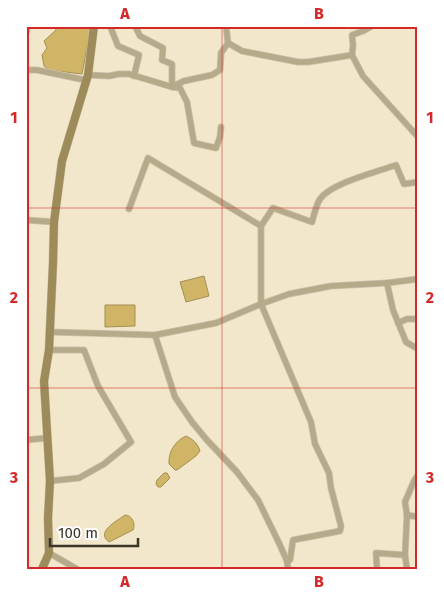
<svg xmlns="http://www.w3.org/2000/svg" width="444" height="595" font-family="'Fira Sans',sans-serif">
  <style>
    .water { fill: #d1b567; stroke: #a38f54 }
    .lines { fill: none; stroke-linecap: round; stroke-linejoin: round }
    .minor-casing { stroke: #cdc3aa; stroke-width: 7 }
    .secondary-casing { stroke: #cdc3aa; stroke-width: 9 }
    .minor { stroke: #b6aa8a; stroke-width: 5.5 }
    .secondary { stroke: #9d8b5a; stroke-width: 8 }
    .grid { fill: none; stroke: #d62828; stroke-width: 1; stroke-opacity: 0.55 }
    .neatline { fill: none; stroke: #d62828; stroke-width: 2 }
    .grid-label { font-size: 16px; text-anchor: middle; font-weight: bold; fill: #d62828 }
  </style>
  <rect width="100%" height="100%" fill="#f2e7ca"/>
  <g class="water">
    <polygon points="56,26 91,26 82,74 49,70 44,66 42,55 47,48 44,41 56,30"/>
    <polygon points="204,276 209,296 186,302 180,282"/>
    <polygon points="105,305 135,305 135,326 105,327"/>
    <path d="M186 436C193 439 198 444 200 451L196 456 177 470H175L169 464C168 452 175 441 186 436Z"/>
    <polygon points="164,473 167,473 170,478 161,487 158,487 156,484 157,480"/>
    <path d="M125 515C132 515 136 524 133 530L109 542C95 532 117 521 125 515Z"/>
  </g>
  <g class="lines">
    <defs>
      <g id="minor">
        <polyline points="110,26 118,46 139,55 134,76"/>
        <polyline points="135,26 140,36 163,48 162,60 172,64 172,87 180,88 187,102 194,143 216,148 220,137 221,127"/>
        <polyline points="226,26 228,43"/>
        <polyline points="372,26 363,31 352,35 353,45 352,55 363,76 418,137"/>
        <polyline points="26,33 28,26"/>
        <polyline points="26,70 37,70 85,80"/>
        <polyline points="88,75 109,76 119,74 129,74 172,87 184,81 212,75 220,70 221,53 228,43 242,51 298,62 308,62 352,55"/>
        <polyline points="129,209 148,158 261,226 261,304 311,422 315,444 329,473 331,488 341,526 340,531 293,540 290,560 287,561"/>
        <polyline points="26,220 54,222"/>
        <path d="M261 226 273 208 312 222C314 215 316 205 320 199 331 183 377 172 396 165L404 184 418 182"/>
        <polyline points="387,283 418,279"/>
        <polyline points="398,323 407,319 418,319"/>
        <polyline points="50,332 155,335 216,323 261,304 289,294 331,286 387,283 393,310 406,342 418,349"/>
        <polyline points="155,335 175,397 192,422 206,439 237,472 258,500 279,543 287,561 288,569"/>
        <polyline points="49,350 84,350 98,386 131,442 104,464 79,478 50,481"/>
        <polyline points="26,440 47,438"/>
        <polyline points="407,515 405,502 414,481 418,475"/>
        <polyline points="49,553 77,569"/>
        <polyline points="405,555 407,569"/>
        <polyline points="377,569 376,553 405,555 407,515 418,517"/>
      </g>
      <polyline id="secondary" points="42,569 49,553 48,518 50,481 44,381 49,350 53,263 54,222 62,161 88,75 94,26"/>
    </defs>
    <use href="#minor" class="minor-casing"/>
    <use href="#secondary" class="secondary-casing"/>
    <use href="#minor" class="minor"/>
    <use href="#secondary" class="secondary"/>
  </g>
  <path class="grid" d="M222 26V569M26 208H418M26 388H418"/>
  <rect width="444" height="595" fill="none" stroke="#ffffff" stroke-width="55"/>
  <path d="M50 538v8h88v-8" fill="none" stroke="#393529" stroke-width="2.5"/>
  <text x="58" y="538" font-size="15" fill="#393529" stroke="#ffffff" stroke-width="4" paint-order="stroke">100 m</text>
  <rect x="28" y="28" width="388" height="540" class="neatline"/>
  <g class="grid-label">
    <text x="125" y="19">A</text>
    <text x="319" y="19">B</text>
    <text x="14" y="123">1</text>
    <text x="430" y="123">1</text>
    <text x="14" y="303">2</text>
    <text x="430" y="303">2</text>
    <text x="14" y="483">3</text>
    <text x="430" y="483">3</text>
    <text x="125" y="587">A</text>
    <text x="319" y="587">B</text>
  </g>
</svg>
